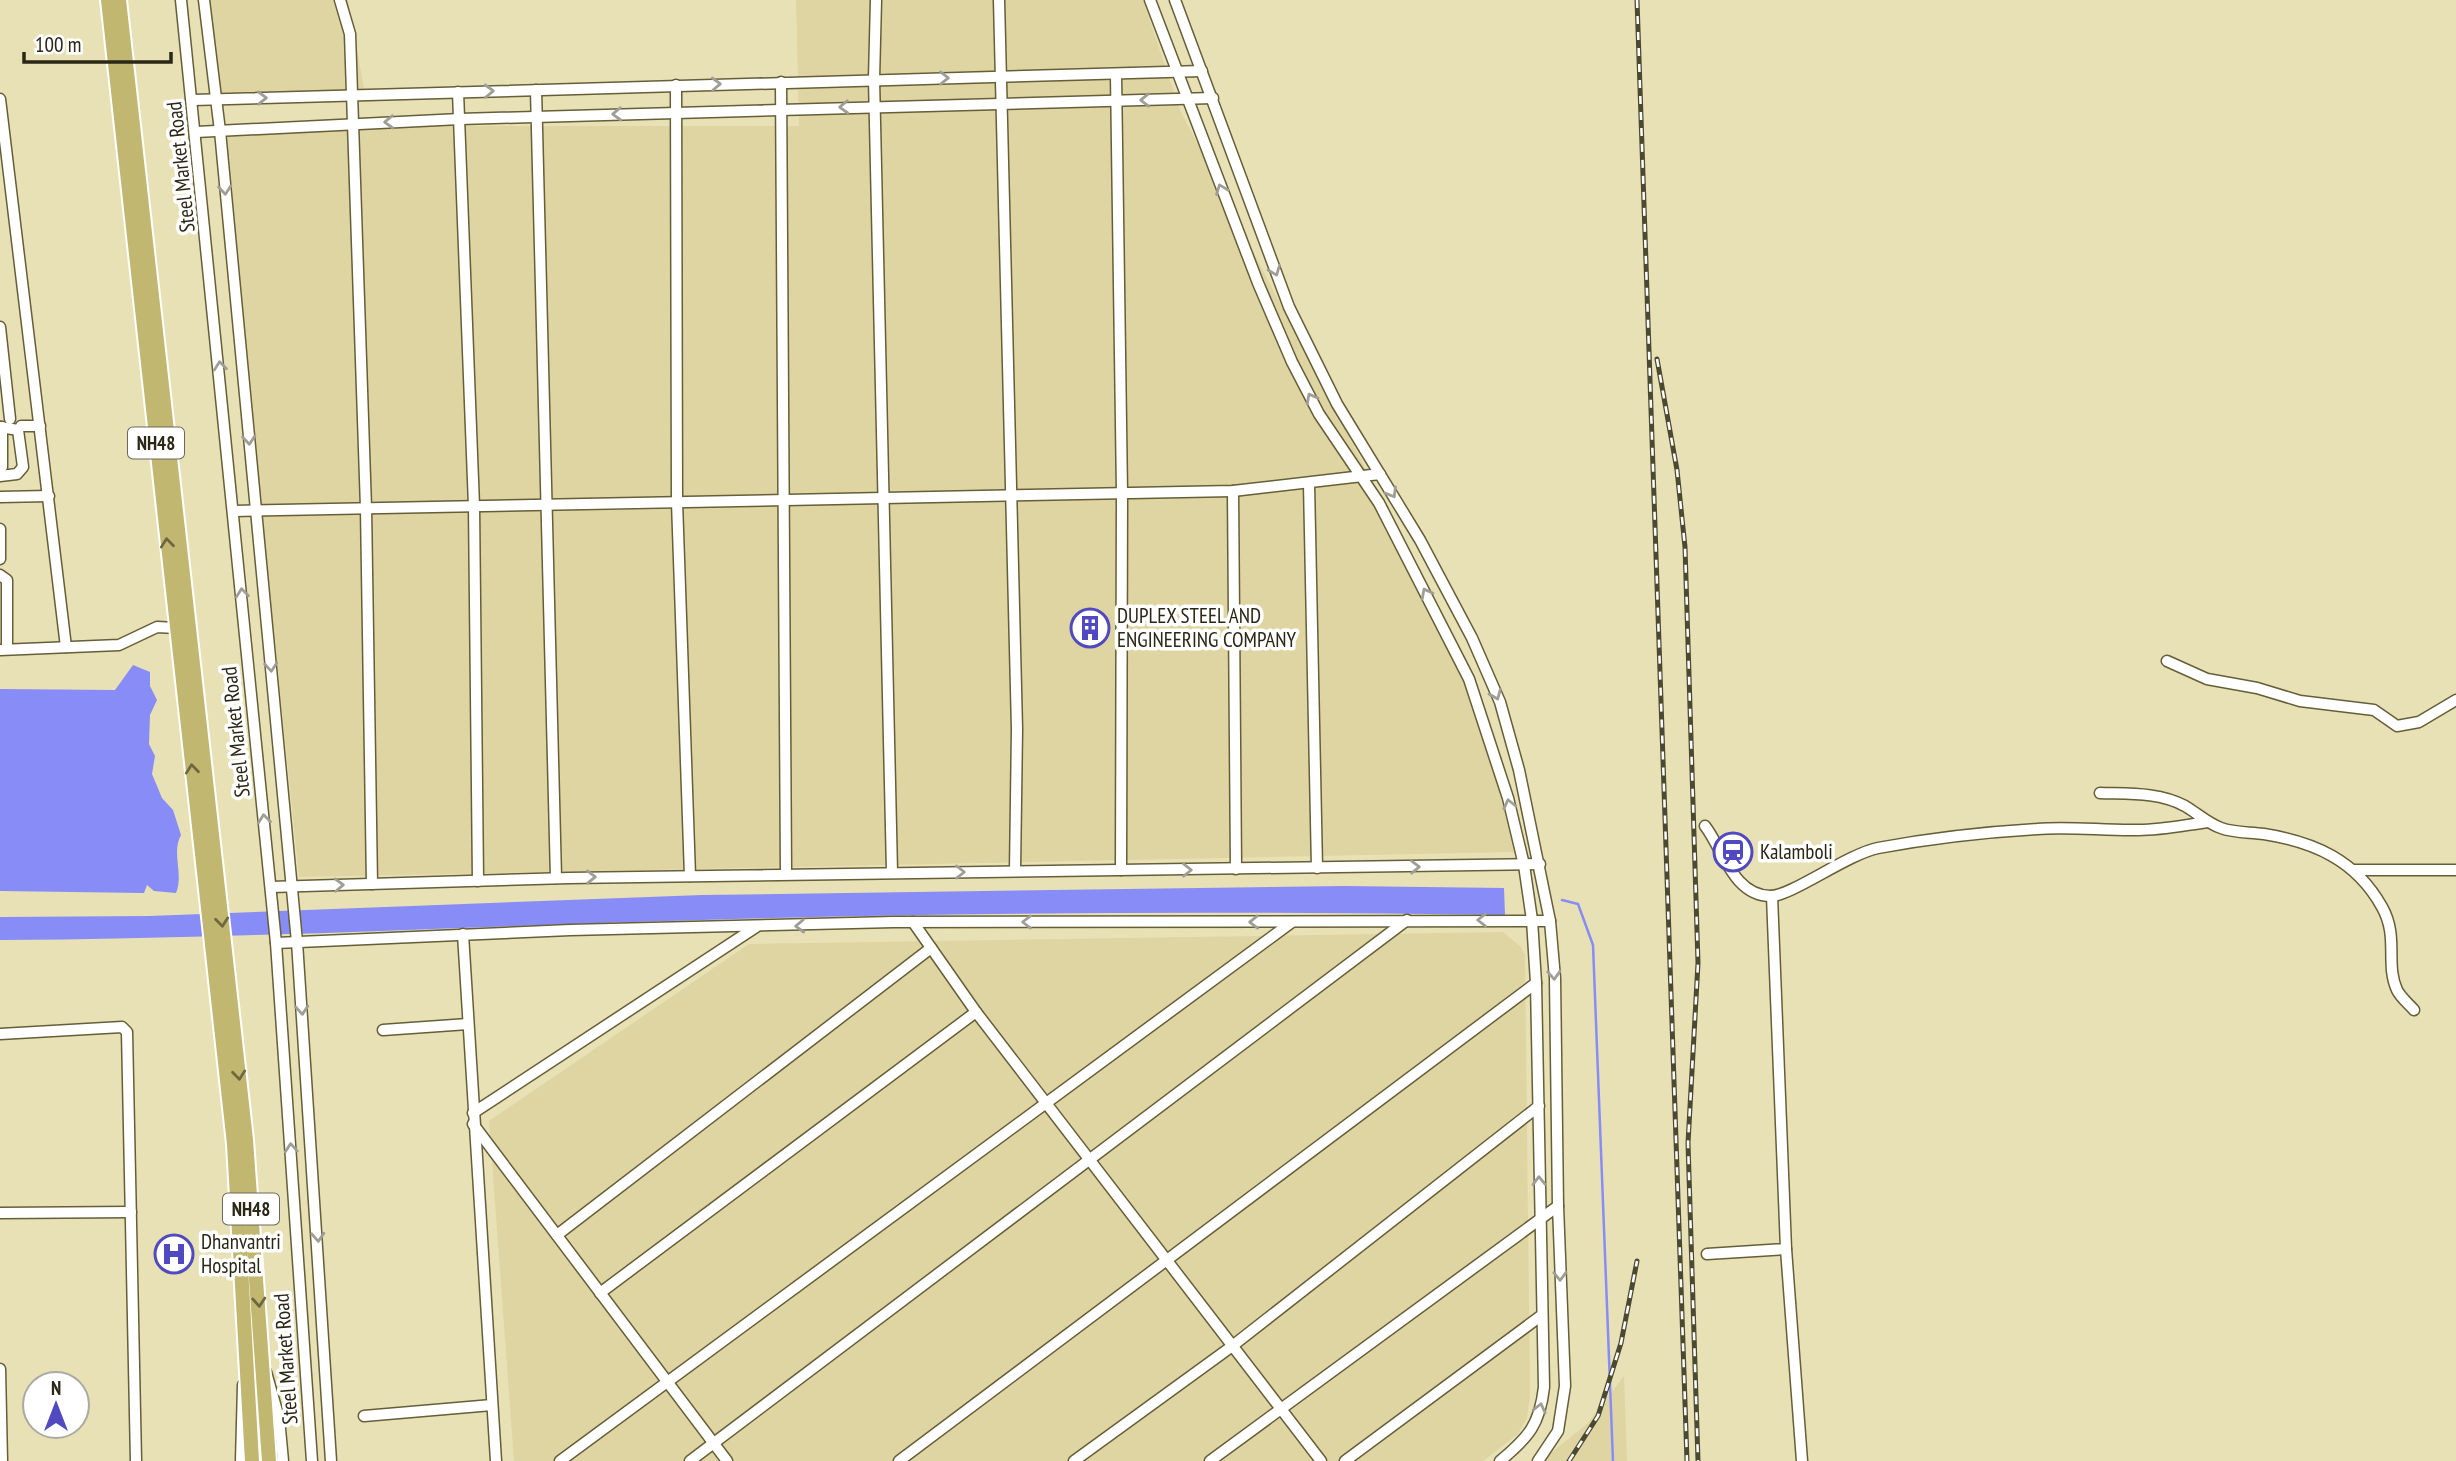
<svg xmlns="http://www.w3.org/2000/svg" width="2456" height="1461" font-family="'PT Sans Narrow',sans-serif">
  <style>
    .built { fill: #ded5a2 }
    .water { fill: #888cf6 }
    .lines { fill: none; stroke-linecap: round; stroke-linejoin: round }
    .stream { stroke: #888cf6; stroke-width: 2.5 }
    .minor-casing { stroke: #655e37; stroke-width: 13 }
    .highway-casing { stroke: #fff; stroke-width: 18 }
    .minor { stroke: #fff; stroke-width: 10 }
    .highway { stroke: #c2b771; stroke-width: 14 }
    .rail-casing { stroke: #4c4933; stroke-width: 5 }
    .rail { stroke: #fff; stroke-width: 2.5; stroke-dasharray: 8; stroke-linecap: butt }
    .oneway { stroke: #9f9e96 }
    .oneway2 { stroke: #6e683f }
    .labels { text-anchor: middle; stroke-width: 7; stroke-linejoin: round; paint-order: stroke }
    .shield { fill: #fff; stroke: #6a685c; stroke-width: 2 }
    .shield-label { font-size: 19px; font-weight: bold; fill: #2a2716 }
    .street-label { font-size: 21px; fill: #2a2716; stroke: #fff }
    .poi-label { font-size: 21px; fill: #2a2716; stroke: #fff; text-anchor: start }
  </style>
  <rect width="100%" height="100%" fill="#e8e1b5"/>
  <g class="built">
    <polygon points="208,0 348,0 366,100 219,100"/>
    <polygon points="796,0 1143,0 1180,110 1420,574 1487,739 1514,852 299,877 222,126 799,126"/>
    <polygon points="1503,932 1521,947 1525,955 1530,1395 1527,1418 1518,1434 1483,1461 514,1461 489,1121 749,944"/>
    <polygon points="1624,1376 1627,1461 1541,1461 1587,1424"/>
  </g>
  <g class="water">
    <path d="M133 665 150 672V686L157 700 150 715 149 744 155 756 152 774 162 798 173 810 181 835C171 853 184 874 176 893L154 891 147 885 144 893 0 891V689L115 690Z"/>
    <path d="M1344 886 1504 888 1505 915C1238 911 971 912 703 920 469 926 235 939 0 940V917L149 916 702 895Z"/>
  </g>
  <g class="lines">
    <polyline class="stream" points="1562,900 1578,904 1593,945 1613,1461"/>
    <defs>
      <g id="minor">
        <polyline points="181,0 276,943 312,1461"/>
        <polyline points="204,0 220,131 297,942 331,1461"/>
        <polyline points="340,0 350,34 366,508 372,884"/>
        <polyline points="876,0 874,79 892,872"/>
        <polyline points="999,0 1017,729 1015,871"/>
        <path d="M1150 0 1258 283 1292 362 1319 414 1379 503 1469 679 1508 798 1524 865 1532 920 1536 983 1544 1387C1540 1424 1529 1437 1500 1461"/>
        <polyline points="1175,0 1289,307 1337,404 1420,540 1472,638 1500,702 1519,770 1550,921 1555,978 1558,1206 1565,1386 1558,1431 1538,1461"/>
        <polyline points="1116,75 1122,493 1121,870"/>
        <polyline points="781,82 786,874"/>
        <polyline points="676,85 677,502 690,876"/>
        <polyline points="536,90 556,878"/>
        <polyline points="458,92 474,506 478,881"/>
        <polyline points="0,99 66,647"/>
        <polyline points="193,100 1202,71"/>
        <polyline points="196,132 460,119 1213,98"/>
        <polyline points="0,327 10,419"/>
        <polyline points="21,426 40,426"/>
        <polyline points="0,427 18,430 23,467 17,474 0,476"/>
        <polyline points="2,427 2,467"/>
        <polyline points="1309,484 1317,868"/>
        <polyline points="1233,491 1236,869"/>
        <polyline points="0,497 49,496"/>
        <polyline points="234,511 1233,491 1380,474"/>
        <polyline points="0,529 0,559"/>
        <polyline points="0,575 7,580 7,649"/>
        <polyline points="0,650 119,645 157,627 176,628"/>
        <polyline points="2167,661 2207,679 2257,688 2300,701 2374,710 2397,726 2419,722 2456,700"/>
        <path d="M2100 793C2128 794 2159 792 2185 806 2197 813 2207 823 2221 828 2234 833 2250 832 2264 834 2314 842 2356 860 2382 907 2399 937 2385 964 2397 990 2401 998 2409 1004 2414 1010"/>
        <path d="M1705 826C1723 849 1733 896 1771 896 1791 896 1848 854 1878 848 1931 838 1984 832 2037 829 2071 826 2105 831 2139 830 2162 830 2185 825 2208 822"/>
        <polyline points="2354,870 2456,870"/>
        <polyline points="271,887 569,878 1540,864"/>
        <polyline points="913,922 976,1012 1321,1461"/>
        <polyline points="463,934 496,1461"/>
        <polyline points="276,943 570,930 893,922 1550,921"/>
        <polyline points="383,1030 468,1024"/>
        <polyline points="0,1034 122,1027 127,1032 136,1461"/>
        <polyline points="473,1113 756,927"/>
        <polyline points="473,1124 727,1461"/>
        <polyline points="0,1213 131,1212"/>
        <polyline points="557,1235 931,948"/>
        <polyline points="1786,1249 1802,1461"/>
        <polyline points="1707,1254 1786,1249 1772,896"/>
        <polyline points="600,1293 976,1012"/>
        <polyline points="0,1369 2,1461"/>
        <polyline points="266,1372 279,1418 283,1461"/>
        <polyline points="364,1416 492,1405"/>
        <polyline points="241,1461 243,1385"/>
        <polyline points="560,1461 1292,922"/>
        <polyline points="690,1461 1407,920"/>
        <polyline points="899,1461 1536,983"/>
        <polyline points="1074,1461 1231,1347 1539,1106"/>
        <polyline points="1210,1461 1558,1206"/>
        <polyline points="1345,1461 1542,1315"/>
      </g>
      <g id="highway">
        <polyline points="108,0 234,1144 252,1461"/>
        <polyline points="119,0 246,1140 269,1461"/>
      </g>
    </defs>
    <use href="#minor" class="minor-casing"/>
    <use href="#highway" class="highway-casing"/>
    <use href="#minor" class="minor"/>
    <use href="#highway" class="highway"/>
    <defs>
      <g id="rail">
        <polyline points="1637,0 1687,1461"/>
        <polyline points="1657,359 1677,470 1685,547 1698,963 1688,1143 1698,1461"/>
        <polyline points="1569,1461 1598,1416 1621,1343 1637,1261"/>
      </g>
    </defs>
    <use href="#rail" class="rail-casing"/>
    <use href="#rail" class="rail"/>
  </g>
  <defs><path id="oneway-chevron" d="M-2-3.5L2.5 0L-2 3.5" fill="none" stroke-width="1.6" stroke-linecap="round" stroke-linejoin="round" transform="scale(1.75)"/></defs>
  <g class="oneway">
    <use href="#oneway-chevron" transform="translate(944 78) rotate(-1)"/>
    <use href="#oneway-chevron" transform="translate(716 84) rotate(-2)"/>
    <use href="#oneway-chevron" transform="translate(489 91) rotate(-2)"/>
    <use href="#oneway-chevron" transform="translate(262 98) rotate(-1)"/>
    <use href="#oneway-chevron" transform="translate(1145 100) rotate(179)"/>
    <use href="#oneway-chevron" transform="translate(844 107) rotate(178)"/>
    <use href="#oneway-chevron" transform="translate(617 114) rotate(178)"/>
    <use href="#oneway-chevron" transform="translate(389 122) rotate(178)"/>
    <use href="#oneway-chevron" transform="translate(1221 189) rotate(-111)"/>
    <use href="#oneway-chevron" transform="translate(225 190) rotate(85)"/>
    <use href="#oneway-chevron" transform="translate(1275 271) rotate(69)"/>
    <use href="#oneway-chevron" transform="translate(220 366) rotate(-96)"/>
    <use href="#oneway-chevron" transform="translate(1311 398) rotate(-118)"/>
    <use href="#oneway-chevron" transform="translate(249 440) rotate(85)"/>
    <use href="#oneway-chevron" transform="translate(1392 493) rotate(59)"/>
    <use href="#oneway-chevron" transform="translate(242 593) rotate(-96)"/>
    <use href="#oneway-chevron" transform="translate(1426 593) rotate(-118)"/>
    <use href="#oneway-chevron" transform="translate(271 667) rotate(85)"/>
    <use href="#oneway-chevron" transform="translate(1496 695) rotate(68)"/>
    <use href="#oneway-chevron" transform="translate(1509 804) rotate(-103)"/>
    <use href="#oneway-chevron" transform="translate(264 819) rotate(-96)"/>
    <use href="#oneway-chevron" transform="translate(1415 867) rotate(-1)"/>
    <use href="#oneway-chevron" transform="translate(1187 870)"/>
    <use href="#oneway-chevron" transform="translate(960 872)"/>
    <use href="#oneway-chevron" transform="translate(591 877) rotate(-1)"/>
    <use href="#oneway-chevron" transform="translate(339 885) rotate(-2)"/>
    <use href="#oneway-chevron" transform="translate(1482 920) rotate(180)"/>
    <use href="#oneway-chevron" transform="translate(1027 922) rotate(-180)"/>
    <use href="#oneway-chevron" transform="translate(1254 922) rotate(179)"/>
    <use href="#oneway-chevron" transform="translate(800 926) rotate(178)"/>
    <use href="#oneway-chevron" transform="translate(1554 975) rotate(87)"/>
    <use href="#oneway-chevron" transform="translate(302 1010) rotate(86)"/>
    <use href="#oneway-chevron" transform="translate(291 1148) rotate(-94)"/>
    <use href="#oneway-chevron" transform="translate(1539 1181) rotate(-91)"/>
    <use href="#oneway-chevron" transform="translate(318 1237) rotate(87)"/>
    <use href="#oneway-chevron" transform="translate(1560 1276) rotate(89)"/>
    <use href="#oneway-chevron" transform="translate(1540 1408) rotate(-77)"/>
  </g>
  <g class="oneway2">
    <use href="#oneway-chevron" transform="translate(167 543) rotate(-96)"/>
    <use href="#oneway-chevron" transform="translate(192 769) rotate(-96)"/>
    <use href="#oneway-chevron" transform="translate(222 922) rotate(84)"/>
    <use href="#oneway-chevron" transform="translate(239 1075) rotate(84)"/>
    <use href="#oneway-chevron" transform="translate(259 1302) rotate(86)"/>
  </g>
  <defs>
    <symbol id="building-ring" viewBox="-11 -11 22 22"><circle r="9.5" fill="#fff" stroke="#5049c0" stroke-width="1.5"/><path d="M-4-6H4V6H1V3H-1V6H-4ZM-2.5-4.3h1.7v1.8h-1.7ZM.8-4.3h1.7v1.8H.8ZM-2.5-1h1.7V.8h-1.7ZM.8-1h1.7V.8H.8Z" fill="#5049c0"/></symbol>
    <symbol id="station-ring" viewBox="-11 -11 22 22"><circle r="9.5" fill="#fff" stroke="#5049c0" stroke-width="1.5"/><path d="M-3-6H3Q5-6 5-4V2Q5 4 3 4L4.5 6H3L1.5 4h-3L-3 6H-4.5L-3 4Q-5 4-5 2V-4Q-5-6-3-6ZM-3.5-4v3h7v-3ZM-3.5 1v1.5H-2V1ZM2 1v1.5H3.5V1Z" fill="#5049c0"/></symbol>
    <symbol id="hospital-ring" viewBox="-11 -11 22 22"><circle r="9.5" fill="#fff" stroke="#5049c0" stroke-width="1.5"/><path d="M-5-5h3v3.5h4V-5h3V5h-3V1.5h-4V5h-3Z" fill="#5049c0"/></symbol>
  </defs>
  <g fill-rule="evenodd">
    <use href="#building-ring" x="1068" y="606" width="44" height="44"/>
    <use href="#station-ring" x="1711" y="830" width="44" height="44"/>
    <use href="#hospital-ring" x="152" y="1232" width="44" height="44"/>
  </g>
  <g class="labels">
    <g class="shield">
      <rect x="128" y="427.5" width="56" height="31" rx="5"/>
      <rect x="223" y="1193.5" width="56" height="31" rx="5"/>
    </g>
    <g class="shield-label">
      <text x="156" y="450">NH48</text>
      <text x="251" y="1216">NH48</text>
    </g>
    <g class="street-label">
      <text transform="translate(181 167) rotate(-96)" y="7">Steel Market Road</text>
      <text transform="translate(236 732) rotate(-96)" y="7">Steel Market Road</text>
      <text transform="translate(286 1359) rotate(-94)" y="7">Steel Market Road</text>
    </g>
    <g class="poi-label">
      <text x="1117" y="623">DUPLEX STEEL AND<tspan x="1117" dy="24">ENGINEERING COMPANY</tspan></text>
      <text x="1760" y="859">Kalamboli</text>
      <text x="201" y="1249">Dhanvantri<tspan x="201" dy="24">Hospital</tspan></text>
    </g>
  </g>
  <g transform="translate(56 1405)"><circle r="33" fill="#ffffff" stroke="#aaa9a2" stroke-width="2"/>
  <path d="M0-5L12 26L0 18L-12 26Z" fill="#5049c0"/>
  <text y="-10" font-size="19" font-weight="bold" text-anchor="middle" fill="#2a2716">N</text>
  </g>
  <path d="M24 52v10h147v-10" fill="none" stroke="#2a2716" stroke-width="3.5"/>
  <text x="35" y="52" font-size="21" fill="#2a2716" stroke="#ffffff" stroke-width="5" paint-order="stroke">100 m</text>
</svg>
